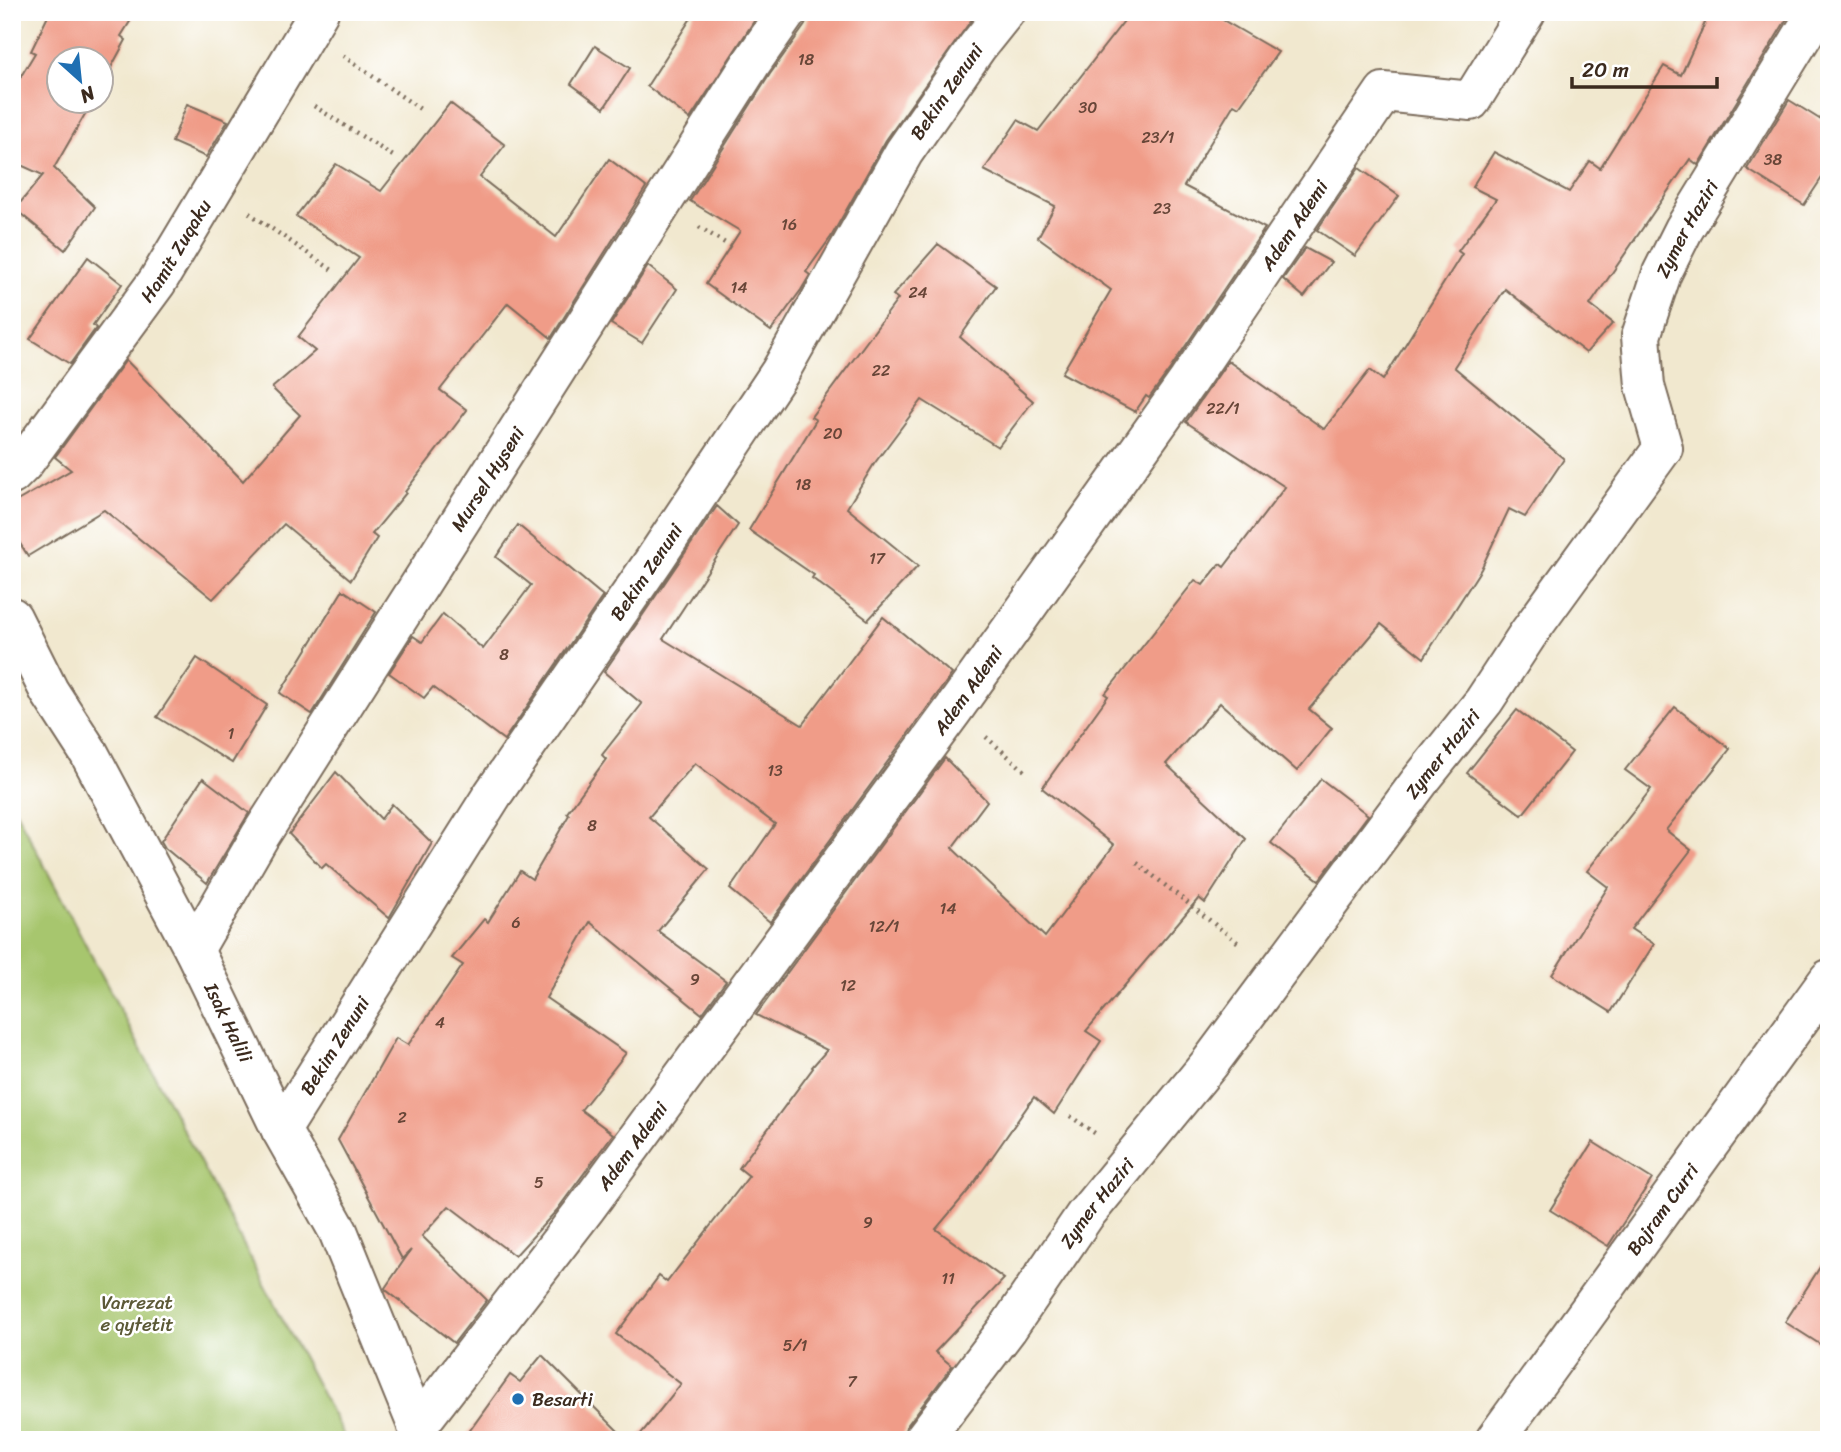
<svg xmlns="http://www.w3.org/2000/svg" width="1841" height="1452" font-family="Sriracha,sans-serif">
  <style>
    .green { fill: #a7c66e; stroke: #717846; stroke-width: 2 }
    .building { fill: #f09c88 }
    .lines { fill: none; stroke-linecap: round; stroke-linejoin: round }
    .minor-casing { stroke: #7b6c5c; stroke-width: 42 }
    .path { stroke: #7b6c5c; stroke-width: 4.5; stroke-dasharray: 2 5; stroke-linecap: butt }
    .minor { stroke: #fff; stroke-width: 38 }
    .poi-dot { fill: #1f6fb2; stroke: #fff; stroke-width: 2.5 }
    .labels { text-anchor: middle; stroke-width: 5; stroke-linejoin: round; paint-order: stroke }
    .number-label { font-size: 16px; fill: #684638 }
    .street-label { font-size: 19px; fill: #3b2a1e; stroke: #fff }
    .park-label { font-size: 19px; fill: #5b5936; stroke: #fff }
    .poi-label { font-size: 19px; fill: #3b2a1e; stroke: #fff; text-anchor: start }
  </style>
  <rect width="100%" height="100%" fill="#fff"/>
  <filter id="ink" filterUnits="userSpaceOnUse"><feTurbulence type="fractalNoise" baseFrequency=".0143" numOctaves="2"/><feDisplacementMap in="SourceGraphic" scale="14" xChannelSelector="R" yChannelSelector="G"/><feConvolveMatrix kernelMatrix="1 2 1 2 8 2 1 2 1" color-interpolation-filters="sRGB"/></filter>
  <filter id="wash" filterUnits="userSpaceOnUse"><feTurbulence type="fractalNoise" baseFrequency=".00686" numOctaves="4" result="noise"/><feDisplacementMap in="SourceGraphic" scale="28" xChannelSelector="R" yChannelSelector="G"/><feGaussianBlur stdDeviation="1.57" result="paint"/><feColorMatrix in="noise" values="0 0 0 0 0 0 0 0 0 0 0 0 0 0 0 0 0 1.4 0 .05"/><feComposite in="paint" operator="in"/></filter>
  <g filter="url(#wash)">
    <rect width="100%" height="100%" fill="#f1e8cf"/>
    <polygon class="green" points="12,804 346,1440 12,1440"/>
    <g id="blocks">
      <g class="building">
        <polygon points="50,12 136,12 121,36 126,40 102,84 102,60 60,60 60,102 92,102 54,168 95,207 65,250 15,209 43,175 12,161 12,91 35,53 31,51"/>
        <polygon points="695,12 760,12 690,119 647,86"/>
        <polygon points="809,12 977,12 886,140 831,237 806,272 810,275 801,290 771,331 706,284 740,231 690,201 770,74 805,25"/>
        <polygon points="1131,12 1209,12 1278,52 1239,107 1234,104 1184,186 1265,228 1170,369 1149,398 1146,396 1135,412 1062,373 1111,290 1038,237 1055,206 984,170 1018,120 1038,131"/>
        <polygon points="1710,12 1791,12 1698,165 1690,159 1590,305 1613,323 1586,353 1505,289 1454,367 1564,459 1525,517 1509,509 1481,569 1424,658 1381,624 1309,709 1332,728 1297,771 1220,703 1166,764 1246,839 1205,903 1199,898 1086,1031 1101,1041 1054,1114 1034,1097 969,1190 936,1229 1004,1279 935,1352 952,1366 906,1427 902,1440 636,1440 681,1384 616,1334 659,1276 667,1282 749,1176 739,1168 813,1068 812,1067 827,1050 756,1015 945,758 987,801 952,848 1045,937 1114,845 1042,788 1108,696 1105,694 1195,580 1203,585 1220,564 1224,567 1285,487 1186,422 1228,361 1324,429 1370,370 1383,380 1462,254 1458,251 1496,199 1472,187 1494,152 1569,192 1590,161 1600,168 1664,66 1681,75"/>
        <polygon points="595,46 630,68 604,108 571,84"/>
        <polygon points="1789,100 1829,125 1829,167 1804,205 1747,169"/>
        <polygon points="450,103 505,145 480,177 556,237 609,159 646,187 551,338 508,303 440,390 467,410 405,492 406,493 372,534 377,538 351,580 284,524 213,599 104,510 28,556 12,531 12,504 71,470 55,457 126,360 243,481 300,415 272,388 315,351 298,337 359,258 296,216 336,164 381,191"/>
        <polygon points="187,104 228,121 206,157 172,142"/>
        <polygon points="1359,168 1399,196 1355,256 1317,230"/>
        <polygon points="938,244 996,286 960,337 1033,401 998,447 922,400 874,464 847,508 918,566 868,620 812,578 814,575 749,530 816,420 811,417 898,299 893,295"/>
        <polygon points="1305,248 1331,262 1304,297 1283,279"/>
        <polygon points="88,257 122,284 93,325 96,328 70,364 30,339"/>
        <polygon points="648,266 677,289 642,343 611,324"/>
        <polygon points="717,506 738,525 663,639 802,725 883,617 952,674 770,922 730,889 775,824 695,763 649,817 709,869 658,931 726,981 702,1014 590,922 546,998 626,1053 581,1110 613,1134 557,1210 515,1256 449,1206 422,1236 487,1300 454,1343 386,1290 385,1288 411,1250 402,1259 338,1140 396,1038 408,1045 463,965 452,958 484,919 488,922 520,871 532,879 569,815 567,813 606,759 602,755 642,704 604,672"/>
        <polygon points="518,525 603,596 504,740 433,687 424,698 389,673 413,636 422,642 443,614 483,649 531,585 496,557"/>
        <polygon points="343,590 376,612 312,714 280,693"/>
        <polygon points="197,658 267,705 232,763 157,717"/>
        <polygon points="1675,707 1730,749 1666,830 1691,850 1631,929 1654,944 1611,1012 1552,975 1608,887 1587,871 1651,789 1625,770"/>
        <polygon points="1517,710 1572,752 1522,815 1467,773"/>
        <polygon points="336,772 381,819 392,804 432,843 389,918 326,864 322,868 289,834"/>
        <polygon points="203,778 249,813 207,883 165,848 161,841"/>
        <polygon points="1321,779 1368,815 1319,880 1271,843"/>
        <polygon points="1593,1142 1652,1179 1608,1246 1550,1210"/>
        <polygon points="1829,1253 1829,1350 1785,1322"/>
        <polygon points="542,1355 627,1440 463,1440 510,1375 520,1382"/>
      </g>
    </g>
  </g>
  <g filter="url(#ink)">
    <use href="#blocks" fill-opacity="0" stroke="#7b6c5c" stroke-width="2"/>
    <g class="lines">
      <defs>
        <g id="minor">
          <path id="s1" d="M12 475 23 464 157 282 319 12"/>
          <path id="s2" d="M12 617 49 691 89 753 194 950 281 1130 338 1231 423 1440"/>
          <path id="s3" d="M194 950 260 836 752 62 787 12"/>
          <path id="s4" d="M281 1130 493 794 655 559 780 372 904 152 977 47 1005 12"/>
          <path id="s5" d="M417 1427 586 1208 954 709 1188 381 1384 92 1471 101 1526 12"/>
          <path id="s6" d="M923 1440 1008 1328 1085 1215 1210 1063 1420 781 1484 701 1528 634 1663 448 1645 386 1641 336 1662 273 1684 229 1817 12"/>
          <path id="s7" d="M1495 1440 1829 979"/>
        </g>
      </defs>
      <use href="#minor" class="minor-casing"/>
      <g class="path">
        <polyline points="343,56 423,111"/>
        <polyline points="314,106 393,156"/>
        <polyline points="249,213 335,272"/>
        <polyline points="699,227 725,243"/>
        <polyline points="986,737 1025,771"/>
        <polyline points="1137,863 1241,945"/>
        <polyline points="1070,1116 1096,1134"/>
      </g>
      <use href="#minor" class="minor"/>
    </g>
  </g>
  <circle class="poi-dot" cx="518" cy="1399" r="7"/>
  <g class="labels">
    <g class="number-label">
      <text x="806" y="65">18</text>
      <text x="1088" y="113">30</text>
      <text x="1158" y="143">23/1</text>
      <text x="1773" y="165">38</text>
      <text x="1162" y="214">23</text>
      <text x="789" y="230">16</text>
      <text x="739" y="293">14</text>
      <text x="918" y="298">24</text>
      <text x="881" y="376">22</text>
      <text x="1223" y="414">22/1</text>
      <text x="833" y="439">20</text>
      <text x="803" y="490">18</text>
      <text x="877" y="564">17</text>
      <text x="504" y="660">8</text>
      <text x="231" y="739">1</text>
      <text x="775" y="776">13</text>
      <text x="592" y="831">8</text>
      <text x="948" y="914">14</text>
      <text x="516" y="928">6</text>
      <text x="884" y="932">12/1</text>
      <text x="695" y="985">9</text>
      <text x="848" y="991">12</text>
      <text x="440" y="1028">4</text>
      <text x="402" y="1123">2</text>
      <text x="539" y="1188">5</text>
      <text x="868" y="1228">9</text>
      <text x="948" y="1284">11</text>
      <text x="795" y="1351">5/1</text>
      <text x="852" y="1387">7</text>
    </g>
    <g class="street-label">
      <text dy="7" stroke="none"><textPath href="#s4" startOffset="1234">Bekim Zenuni</textPath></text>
      <text dy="7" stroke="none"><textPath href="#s5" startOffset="1488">Adem Ademi</textPath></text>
      <text dy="7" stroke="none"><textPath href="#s6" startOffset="1470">Zymer Haziri</textPath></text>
      <text dy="7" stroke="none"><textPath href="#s1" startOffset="278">Hamit Zuqaku</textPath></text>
      <text dy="7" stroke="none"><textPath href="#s3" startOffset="555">Mursel Hyseni</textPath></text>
      <text dy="7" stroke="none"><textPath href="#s4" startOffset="667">Bekim Zenuni</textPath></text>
      <text dy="7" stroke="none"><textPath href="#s5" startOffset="920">Adem Ademi</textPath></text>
      <text dy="7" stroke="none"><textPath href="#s6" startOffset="861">Zymer Haziri</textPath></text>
      <text dy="7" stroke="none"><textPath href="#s2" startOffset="460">Isak Halili</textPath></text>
      <text dy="7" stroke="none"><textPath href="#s4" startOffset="100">Bekim Zenuni</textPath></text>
      <text dy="7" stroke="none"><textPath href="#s5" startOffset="354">Adem Ademi</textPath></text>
      <text dy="7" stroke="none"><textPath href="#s6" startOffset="294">Zymer Haziri</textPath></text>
      <text dy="7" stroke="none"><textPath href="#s7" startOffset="285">Bajram Curri</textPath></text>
    </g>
    <g class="park-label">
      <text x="137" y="1309">Varrezat<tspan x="137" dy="22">e qytetit</tspan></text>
    </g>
    <g class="poi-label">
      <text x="532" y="1406">Besarti</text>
    </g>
  </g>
  <rect width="1841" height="1452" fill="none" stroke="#fff" stroke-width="42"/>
  <g transform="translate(80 80) rotate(153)"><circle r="33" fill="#ffffff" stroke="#b1aaa5" stroke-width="2"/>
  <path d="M0-5L12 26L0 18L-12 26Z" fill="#1f6fb2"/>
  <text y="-10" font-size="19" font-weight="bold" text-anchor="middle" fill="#3b2a1e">N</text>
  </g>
  <path d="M1572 77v10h145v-10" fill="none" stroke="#3b2a1e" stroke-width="3.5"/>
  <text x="1582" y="77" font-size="21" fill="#3b2a1e" stroke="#ffffff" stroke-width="5" paint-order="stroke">20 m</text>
</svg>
